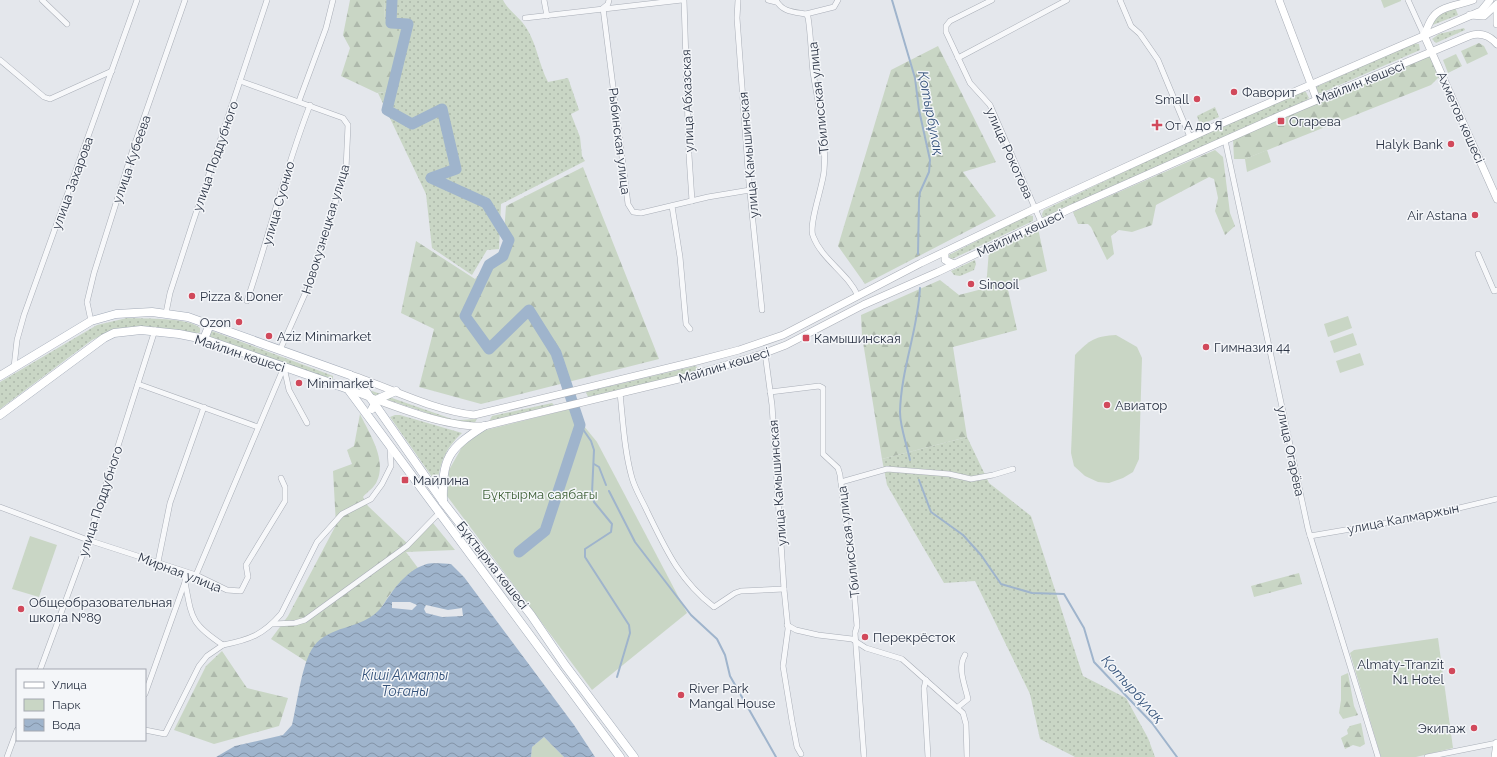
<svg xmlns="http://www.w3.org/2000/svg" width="1497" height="757" font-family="Raleway,sans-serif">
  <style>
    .grass { fill: url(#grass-dots) }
    .forest { fill: url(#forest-firs) }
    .park { fill: #c9d6c5 }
    .water { fill: url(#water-waves); fill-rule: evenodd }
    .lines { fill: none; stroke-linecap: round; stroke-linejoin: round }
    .stream { stroke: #9fb4cc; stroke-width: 2 }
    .river { stroke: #9fb4cc; stroke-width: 11 }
    .street-casing { stroke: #a9aeb7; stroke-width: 6 }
    .secondary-casing { stroke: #a9aeb7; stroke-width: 8 }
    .primary-casing { stroke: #a3abb8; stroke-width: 9 }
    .street { stroke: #f7f8fa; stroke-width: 5 }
    .secondary { stroke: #fff; stroke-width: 7 }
    .primary { stroke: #fff; stroke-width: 8 }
    .poi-dot { fill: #d1495b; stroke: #f4f6f9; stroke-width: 1.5 }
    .labels { text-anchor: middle; stroke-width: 3; stroke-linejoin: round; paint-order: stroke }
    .street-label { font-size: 13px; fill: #2b3445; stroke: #f4f6f9 }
    .poi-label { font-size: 13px; fill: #2b3445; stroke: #f4f6f9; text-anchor: start }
    .park-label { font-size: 13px; fill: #3f6138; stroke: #f4f6f9 }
    .water-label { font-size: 14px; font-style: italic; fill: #34527a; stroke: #f4f6f9 }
  </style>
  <defs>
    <pattern id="grass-dots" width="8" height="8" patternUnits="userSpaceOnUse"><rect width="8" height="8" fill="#c9d6c5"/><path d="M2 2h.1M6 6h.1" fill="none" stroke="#adb8ab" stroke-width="1.8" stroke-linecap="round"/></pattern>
    <pattern id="forest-firs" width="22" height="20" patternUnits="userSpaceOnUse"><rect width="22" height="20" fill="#c9d6c5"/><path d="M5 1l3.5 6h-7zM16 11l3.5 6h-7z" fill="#adb8ab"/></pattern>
    <pattern id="water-waves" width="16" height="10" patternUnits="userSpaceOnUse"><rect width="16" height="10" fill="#9fb4cc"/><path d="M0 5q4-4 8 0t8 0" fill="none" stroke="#8293a7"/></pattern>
  </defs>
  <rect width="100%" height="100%" fill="#e4e7ec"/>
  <g class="grass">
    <path d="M384 0H503C509 12 520 17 527 29 537 45 539 65 548 82L568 78 579 110 571 114 580 137 582 156 585 161 501 204 499 249 487 250 472 275 432 248 426 194 378 93 391 91 394 66 385 21Z"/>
    <polygon points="1455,7 1458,15 1430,26 1438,15"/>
    <polygon points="1464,28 1465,30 1436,43 1432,39 1439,34"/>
    <polygon points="1414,43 1419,44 1420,50 1321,93 1317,93 1315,91 1316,87"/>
    <polygon points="1303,91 1306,92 1309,98 1307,100 1049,218 1043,218 1042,214 1044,210 1208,132"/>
    <polygon points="1215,107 1219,117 1200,125 1197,116"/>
    <polygon points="1028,215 1033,216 1033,221 952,259 949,257 949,255"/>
    <polygon points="975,260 976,264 974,270 960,276 954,275 951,271"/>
    <path d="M127 318C145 319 188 317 200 328V332L197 335C162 326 125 324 92 340L0 409V382L97 325Z"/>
    <polygon points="212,331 320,371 333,376 333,378 332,380 214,341 208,336"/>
    <polygon points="695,366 700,368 699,371 588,397 586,392"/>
    <polygon points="372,391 452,419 460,420 477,419 474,424 451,421 371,394 370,392"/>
    <polygon points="552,403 555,406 489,422 492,416"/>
    <path d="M395 415H400L462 433C445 449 441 461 437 484L390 417Z"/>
    <polygon points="967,437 989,483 1031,516 1083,676 1126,698 1148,738 1155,757 1075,757 1040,739 1030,694 975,581 944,583 887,485 882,459"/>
  </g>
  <g class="forest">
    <polygon points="350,0 384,0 385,21 400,34 391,91 377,93 341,76 350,48 343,35"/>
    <polygon points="1479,43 1484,46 1488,54 1467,64 1461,51"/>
    <polygon points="938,46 996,162 963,172 996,216 865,284 838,246 891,70"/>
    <polygon points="1456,54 1462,66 1448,73 1443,60"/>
    <polygon points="1430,56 1439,77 1431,85 1245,159 1234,159 1233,139"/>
    <polygon points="1215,150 1223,157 1230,213 1235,226 1225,235 1215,211 1218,198 1214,179 1209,177 1156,205 1152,225 1132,232 1119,230 1111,236 1114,254 1107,260 1091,227 1088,224 1078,224 1073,212"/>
    <polygon points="583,167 659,359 481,404 419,387 434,329 401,313 416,241 475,279 503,247 506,206"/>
    <polygon points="1038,228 1047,271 1007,285 1017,330 953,347 967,437 882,459 862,336 861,315 940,280 959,295 986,288 989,250"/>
    <path d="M360 414C369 433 387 459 377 481 375 487 367 492 363 497L368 506 408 544 406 550 433 523 455 550 406 552 418 568C408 575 399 583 391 593 386 599 383 607 377 613 353 633 318 627 307 662L271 639 288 616 336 525 333 471 352 464 347 450 354 446Z"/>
    <polygon points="1299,573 1302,584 1254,597 1251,586"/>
    <polygon points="222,651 247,688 288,698 279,726 214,744 174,730 206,666"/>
    <polygon points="1348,673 1354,706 1358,715 1343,719 1339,713 1341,700 1341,676"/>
    <polygon points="1361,723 1365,744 1360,747 1353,745 1345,749 1341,738 1348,734 1347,730 1350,726"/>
  </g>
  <g class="park">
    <polygon points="1381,0 1401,0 1401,1 1384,8"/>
    <polygon points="1267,150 1271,162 1247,172 1245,159"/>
    <polygon points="1348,316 1352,328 1328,337 1324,324"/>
    <polygon points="1353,333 1357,345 1334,353 1330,341"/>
    <path d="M1116 335 1137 347 1142 358 1139 459 1133 472 1123 478 1109 483 1098 482 1085 476 1074 466 1071 453 1075 355C1089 340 1096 336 1116 335Z"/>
    <polygon points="1360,353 1364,365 1340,373 1336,361"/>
    <polygon points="570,409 597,442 687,613 592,690 447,496 449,470 462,447 482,431"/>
    <polygon points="30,536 57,545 39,597 12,589"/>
    <polygon points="1438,638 1453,748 1416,757 1381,757 1350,653 1354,650"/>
    <polygon points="544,737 564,757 531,757 532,747"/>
  </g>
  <path class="water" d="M451 564 464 577 574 725 595 757H564L544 737 532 747 531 757H216L235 746 283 735 292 725C297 705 302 661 314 646 329 626 359 629 377 612 383 607 385 601 390 595 397 584 411 569 424 565 431 562 443 564 451 564ZM392 602H410L417 605 412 610 392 608ZM426 605 448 610 462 608 463 616 442 617 426 613 424 609Z"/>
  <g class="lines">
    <g class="stream">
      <polyline points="892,0 915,78 919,110 930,160 929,172 920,192 919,200 918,254"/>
      <polyline points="580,425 591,441 594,450 592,493 594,502 612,524 611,532 585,549 585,557 629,625 630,633 617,677"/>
      <path d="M910 460C907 445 900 427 900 412 901 369 918 330 920 288"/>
      <polyline points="594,464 599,467 606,485"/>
      <polyline points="919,480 931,512 963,535 981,555 1001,584 1032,593 1064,594 1084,628 1094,662 1152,723 1177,757"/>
      <polyline points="609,491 635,542 691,615 717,639 725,655 730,676 776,757"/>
    </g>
    <polyline class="river" points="392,0 391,23 408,24 387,110 412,124 442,109 456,169 431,178 486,203 509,240 503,256 489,265 465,316 489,349 529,310 556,353 580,425 545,531 519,552"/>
    <defs>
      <g id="street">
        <polyline points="42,0 67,24"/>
        <polyline points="544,0 547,16"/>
        <polyline points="609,0 608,4 603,8 628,204 633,212 641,213 708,197 750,190"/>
        <polyline points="684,0 689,155 692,201"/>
        <polyline points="738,0 737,18 749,183 762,310"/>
        <polyline points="768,0 776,2"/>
        <path d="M776 0C782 12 794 12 806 14L808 17C811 36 811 54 813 72 818 105 827 137 824 171 823 186 808 225 813 236 822 260 848 273 858 296"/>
        <polyline points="992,0 950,21 946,26 946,32 970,83 990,105 1041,222"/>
        <polyline points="1120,0 1131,26 1140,34 1158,60 1190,137"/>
        <polyline points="1408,0 1424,35"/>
        <polyline points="806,14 834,7 838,0"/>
        <polyline points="525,18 682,0"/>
        <polyline points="958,58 1067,0"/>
        <polyline points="0,60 44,97 50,99 112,71"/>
        <polyline points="240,81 343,118 348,125 346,169 308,287 280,350"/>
        <polyline points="299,101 326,28 333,0"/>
        <polyline points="1225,140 1308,529 1378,757"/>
        <polyline points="672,206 680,257 686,324 690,329"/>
        <polyline points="1478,254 1494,291 1497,290"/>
        <path d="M247 301C269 236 285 169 310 105"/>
        <polyline points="166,313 170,293 192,225 267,0"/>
        <polyline points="91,321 87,302 94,273 134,146 185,0"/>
        <polyline points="14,367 17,340 24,315 137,0"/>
        <polyline points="138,384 258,427"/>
        <polyline points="770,392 819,386 823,388 823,454 838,468 840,475 854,590 857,626 855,633 864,757"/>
        <path d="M620 393C623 421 624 450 632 478 635 489 642 500 647 511 666 550 680 581 714 607L735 593 741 591 784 589 772 405 765 353"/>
        <polyline points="841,482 887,469 949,474 971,479 993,475 1013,469"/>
        <polyline points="0,507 88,540 196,575 227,590 241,591 248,577 246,565 285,501 285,487 281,478"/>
        <polyline points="1310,536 1421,517 1497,499"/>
        <polyline points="158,562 170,503 204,407"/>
        <polyline points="196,575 284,367 289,390 307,423"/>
        <path d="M185 582C192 618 190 623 223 645 249 640 263 635 281 614L317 542 342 514 371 499 382 484 391 466 390 448"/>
        <polyline points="784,589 788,629 783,666 792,721 797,747 801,754"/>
        <polyline points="273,624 295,623 305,620 407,546 440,512"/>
        <polyline points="787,625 796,630 818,635 852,639 866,648 902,659 963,713 966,724 967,757"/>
        <polyline points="40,670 88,540 155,330"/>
        <polyline points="926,680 924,688 928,757"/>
        <polyline points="145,694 185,582 185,572"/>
        <path d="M958 707 968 699C965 685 957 668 965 655"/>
        <polyline points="145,730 165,734 199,666 207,656 223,645"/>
        <polyline points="7,757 17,730"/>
        <polyline points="1427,757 1497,743"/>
      </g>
      <g id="secondary">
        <polyline points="1279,0 1317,100"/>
        <polyline points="1497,5 1497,24"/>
        <polyline points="1470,15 1484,16 1497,4"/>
        <polyline points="1424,35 1497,199"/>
        <path d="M1424 35C1427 29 1429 22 1433 17 1441 6 1460 5 1473 0"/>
        <polyline points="945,252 945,260 954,264"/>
        <path d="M351 375C391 388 431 410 474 415L697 361 739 350 783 335 921 263 1034 209 1211 128 1481 11 1490 0"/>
        <path d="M348 389C385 403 445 428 484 426L687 377 765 353 786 345 863 305 938 272 1072 208 1279 116 1469 36C1480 32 1489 35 1497 44"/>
        <polyline points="1495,757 1497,743"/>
      </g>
      <g id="primary">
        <polyline points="204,339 210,324"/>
        <polyline points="0,376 91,321 116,314 152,312 188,317 350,375 360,383 443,502 531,615 565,665 634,757"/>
        <polyline points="372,409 378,399 396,391"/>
        <polyline points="0,415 104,338 114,333 141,330 179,334 204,339 348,389 620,757"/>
        <path d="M443 502C442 458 448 449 484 426"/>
      </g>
    </defs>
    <use href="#street" class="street-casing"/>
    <use href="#secondary" class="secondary-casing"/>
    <use href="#primary" class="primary-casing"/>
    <use href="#street" class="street"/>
    <use href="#secondary" class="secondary"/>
    <use href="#primary" class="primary"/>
  </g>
  <g class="poi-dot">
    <circle cx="1234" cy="92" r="4"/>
    <circle cx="1197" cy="99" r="4"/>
    <rect x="1277" y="117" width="8" height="8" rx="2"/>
    <path d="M1155 119h4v4h4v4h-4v4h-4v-4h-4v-4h4z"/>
    <circle cx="1451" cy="144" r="4"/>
    <circle cx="1475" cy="215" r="4"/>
    <circle cx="971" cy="284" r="4"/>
    <circle cx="192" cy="296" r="4"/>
    <circle cx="239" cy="322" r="4"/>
    <circle cx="269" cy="336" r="4"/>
    <rect x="802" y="334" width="8" height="8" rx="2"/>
    <circle cx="1206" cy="347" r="4"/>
    <circle cx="299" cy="383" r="4"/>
    <circle cx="1107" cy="405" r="4"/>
    <rect x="401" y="476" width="8" height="8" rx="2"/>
    <circle cx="21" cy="609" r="4"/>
    <circle cx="865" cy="637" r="4"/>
    <circle cx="1452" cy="671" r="4"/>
    <circle cx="681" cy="695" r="4"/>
    <circle cx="1474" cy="728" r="4"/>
  </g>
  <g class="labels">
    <g class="street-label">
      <text transform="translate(1360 82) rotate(-22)" y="5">Майлин көшесі</text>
      <text transform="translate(818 98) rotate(-96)" y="5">Тбилисская улица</text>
      <text transform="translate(687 101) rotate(-92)" y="5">улица Абхазская</text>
      <text transform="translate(1461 117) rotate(66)" y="5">Ахметов көшесі</text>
      <text transform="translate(620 141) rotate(83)" y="5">Рыбинская улица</text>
      <text transform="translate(1010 153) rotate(66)" y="5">улица Рокотова</text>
      <text transform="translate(748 155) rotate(-95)" y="5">улица Камышинская</text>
      <text transform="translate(215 156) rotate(-71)" y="5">улица Поддубного</text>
      <text transform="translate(131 159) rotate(-71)" y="5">улица Кубеева</text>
      <text transform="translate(72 183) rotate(-70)" y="5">улица Захарова</text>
      <text transform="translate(278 203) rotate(-74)" y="5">улица Суонио</text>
      <text transform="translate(325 229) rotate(-73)" y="5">Новокузнецкая улица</text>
      <text transform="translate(1020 233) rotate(-25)" y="5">Майлин көшесі</text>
      <text transform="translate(240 353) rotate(18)" y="5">Майлин көшесі</text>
      <text transform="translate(724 365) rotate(-17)" y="5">Майлин көшесі</text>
      <text transform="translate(1291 451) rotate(78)" y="5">улица Огарёва</text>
      <text transform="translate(777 483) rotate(-94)" y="5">улица Камышинская</text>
      <text transform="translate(100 501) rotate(-72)" y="5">улица Поддубного</text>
      <text transform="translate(1403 518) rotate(-11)" y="5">улица Калмаржын</text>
      <text transform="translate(848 542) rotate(-97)" y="5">Тбилисская улица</text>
      <text transform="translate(493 565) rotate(52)" y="5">Бұқтырма көшесі</text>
      <text transform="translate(180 572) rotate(21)" y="5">Мирная улица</text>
    </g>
    <g class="poi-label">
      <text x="1242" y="97">Фаворит</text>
      <text x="1189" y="104" text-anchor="end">Small</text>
      <text x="1289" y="126">Огарева</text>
      <text x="1165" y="130">От А до Я</text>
      <text x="1443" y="149" text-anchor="end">Halyk Bank</text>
      <text x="1467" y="220" text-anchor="end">Air Astana</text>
      <text x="979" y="289">Sinooil</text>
      <text x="200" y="301">Pizza &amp; Doner</text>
      <text x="231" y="327" text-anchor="end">Ozon</text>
      <text x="277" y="341">Aziz Minimarket</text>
      <text x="814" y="343">Камышинская</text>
      <text x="1214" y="352">Гимназия 44</text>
      <text x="307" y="388">Minimarket</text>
      <text x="1115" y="410">Авиатор</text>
      <text x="413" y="485">Майлина</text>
      <text x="29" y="607">Общеобразовательная<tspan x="29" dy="15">школа №89</tspan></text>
      <text x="873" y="642">Перекрёсток</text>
      <text x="1444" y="669" text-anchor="end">Almaty-Tranzit<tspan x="1444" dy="15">N1 Hotel</tspan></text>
      <text x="689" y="693">River Park<tspan x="689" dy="15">Mangal House</tspan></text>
      <text x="1466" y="733" text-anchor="end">Экипаж</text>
    </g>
    <g class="park-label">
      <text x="540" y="499">Бұқтырма саябағы</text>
    </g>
    <g class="water-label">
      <text transform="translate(931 113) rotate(79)" y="5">Қотырбұлақ</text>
      <text x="405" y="680">Кіші Алматы<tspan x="405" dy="16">Тоғаны</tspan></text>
      <text transform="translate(1133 689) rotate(48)" y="5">Қотырбұлақ</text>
    </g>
  </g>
  <rect x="16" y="669" width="130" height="72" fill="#f4f6f9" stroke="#a4a8b1"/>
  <rect x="24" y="682" width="20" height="6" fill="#ffffff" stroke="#a4a8b1"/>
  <text x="52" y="689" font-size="12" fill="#2b3445">Улица</text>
  <rect x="24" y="699" width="20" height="12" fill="#c9d6c5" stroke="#a4a8b1"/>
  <text x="52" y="709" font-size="12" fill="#2b3445">Парк</text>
  <rect x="24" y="719" width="20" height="12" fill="url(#water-waves)" stroke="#a4a8b1"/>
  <text x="52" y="729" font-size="12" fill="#2b3445">Вода</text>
</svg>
